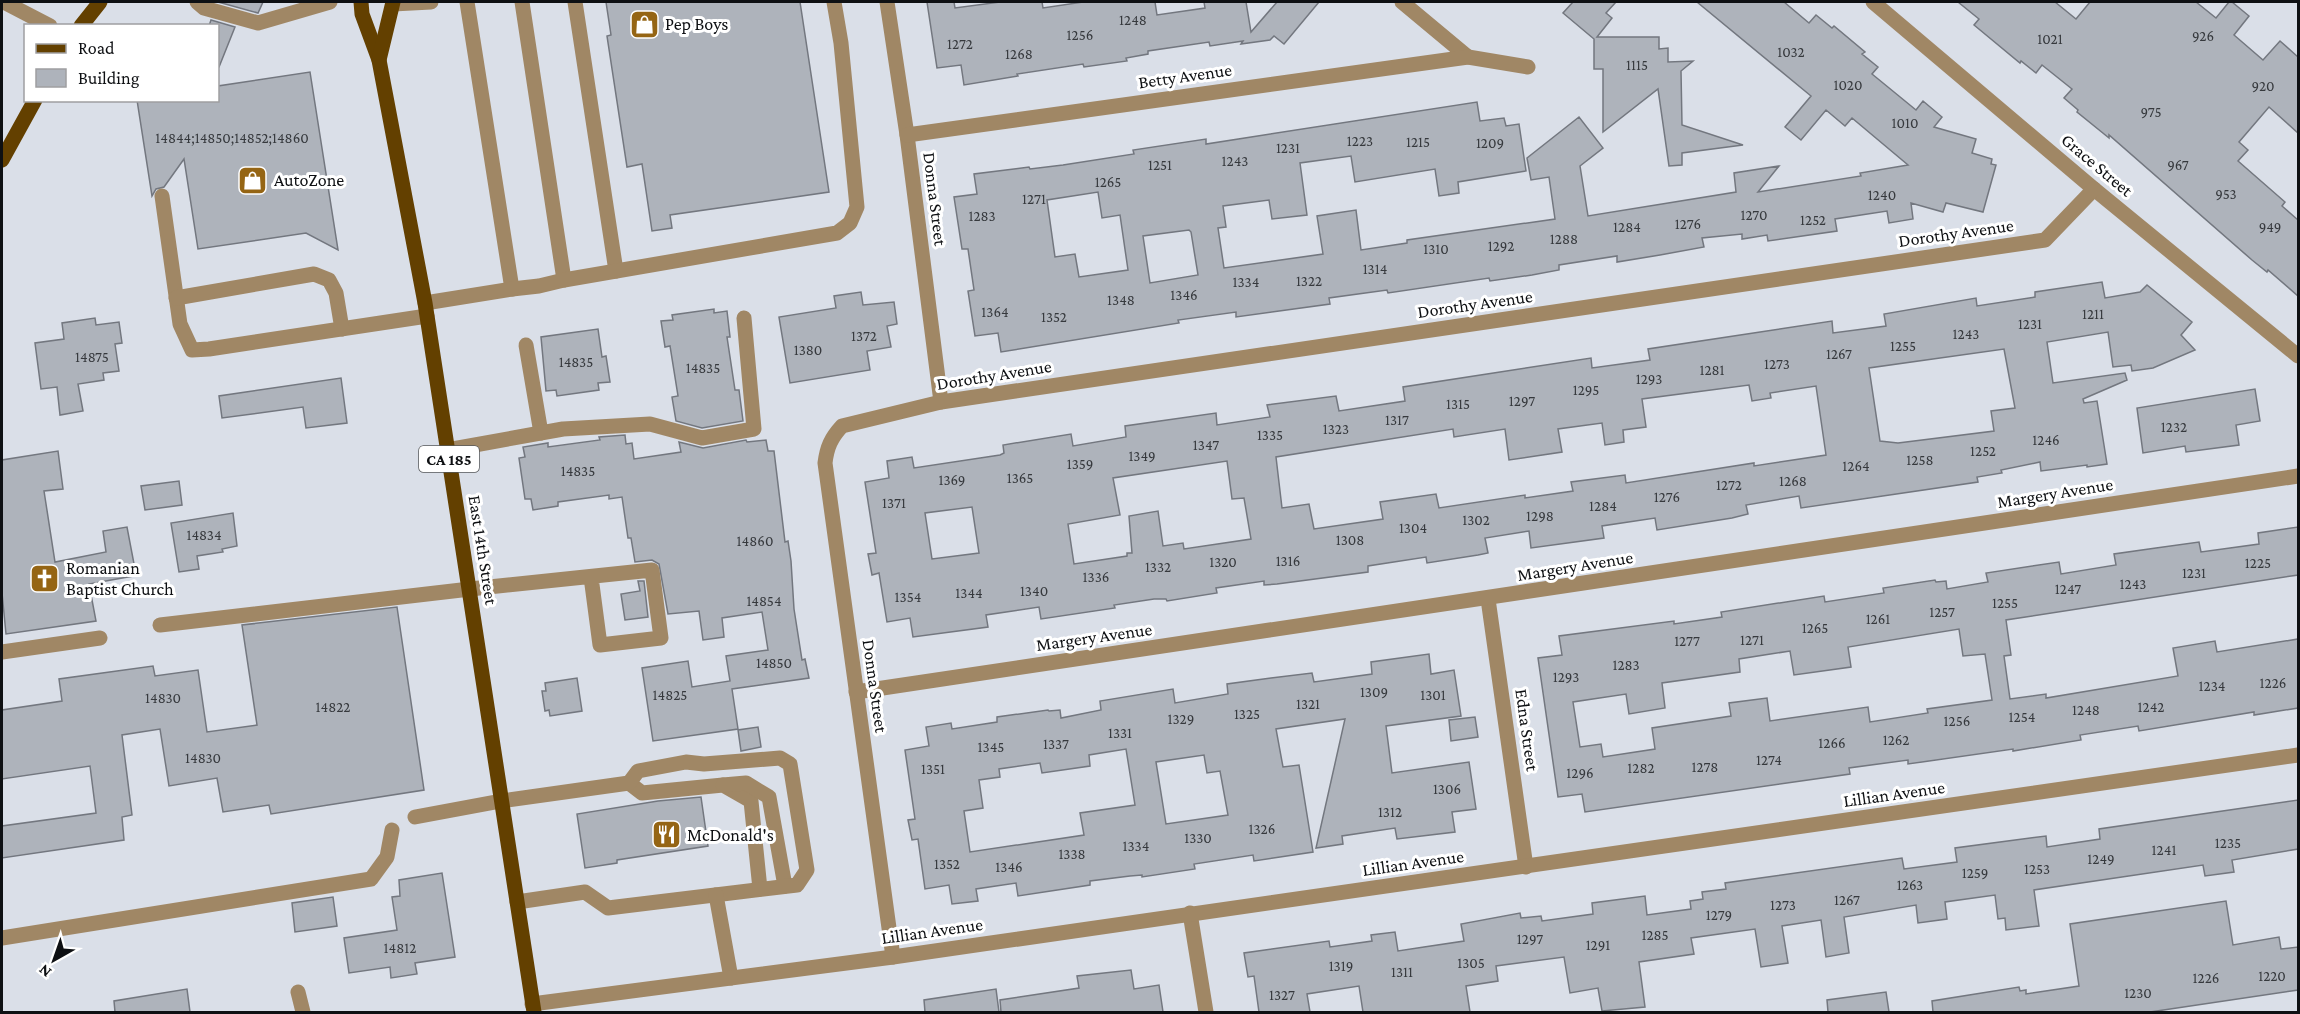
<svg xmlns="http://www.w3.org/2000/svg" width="2300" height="1014" font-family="'Crimson Pro',serif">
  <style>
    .building { fill: #aeb3bb; stroke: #73777f; stroke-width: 1.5; fill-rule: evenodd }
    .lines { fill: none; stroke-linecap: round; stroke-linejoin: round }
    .minor { stroke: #a08765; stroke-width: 15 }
    .major { stroke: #634000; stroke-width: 15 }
    .labels { text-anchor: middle; stroke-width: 6; stroke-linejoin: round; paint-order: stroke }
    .number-label { font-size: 15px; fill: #36393d }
    .shield { fill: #fff; stroke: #56585a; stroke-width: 1.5 }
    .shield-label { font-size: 16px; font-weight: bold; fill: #0e1013 }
    .poi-label { font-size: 18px; fill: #0e1013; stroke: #fff; text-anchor: start }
    .street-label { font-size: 18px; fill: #0e1013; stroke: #fff }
  </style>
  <rect width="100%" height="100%" fill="#dadfe8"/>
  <g class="building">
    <polygon points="218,2 263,2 258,13"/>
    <polygon points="606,2 800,2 829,192 670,215 672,228 652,231 642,164 627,167 607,36 611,35"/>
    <polygon points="927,2 954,2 955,8 1000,2 1042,2 1043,8 1083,2 1155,2 1157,15 1205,8 1204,2 1246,2 1251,32 1277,2 1319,2 1284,44 1274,36 1270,40 1241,44 1243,41 1210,46 1209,42 1148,51 1148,54 1126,58 1127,61 1084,67 1083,64 1017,74 1018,76 964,85 961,65 937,68"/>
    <polygon points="1573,2 1616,2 1606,13 1612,18 1597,37 1659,37 1659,49 1668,48 1668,62 1693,61 1681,71 1682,125 1743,145 1682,153 1682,165 1669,166 1658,89 1603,132 1603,69 1594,69 1594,39 1563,13"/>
    <path d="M1697 2H1784L1809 23 1816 15 1832 28 1834 26 1865 52 1862 54 1878 67 1872 74 1916 110 1923 101 1942 117 1934 127 1976 139 1972 153 1992 159 1991 164 1996 165 1983 212 1946 203 1943 212 1911 203 1913 219 1889 223 1887 211 1835 219 1837 231 1768 241 1767 235 1742 239V234L1702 238 1704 247 1660 255 1617 262V256L1559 265V270L1532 275 1490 281 1489 278 1388 293 1387 290 1329 298 1330 304 1236 317V312L1178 320 1179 323 1001 352 998 333 975 336 968 291 974 290 968 249H962L954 197 977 194 974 174 1029 167 1030 169 1063 165 1134 154 1133 150 1206 139V144L1477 102 1480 121 1504 118 1506 126 1519 124 1526 171 1458 182 1459 193 1439 196 1435 169 1355 182 1351 156 1300 163 1307 215 1272 219 1269 200 1223 206 1226 227 1218 228 1224 268 1323 254 1317 216 1356 210 1361 250 1407 243V240L1555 219 1549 177 1531 180 1527 158 1579 117 1603 148 1580 166 1588 216 1736 192 1734 173 1779 166 1758 192 1861 176 1860 173 1908 165 1852 118 1845 126 1826 110 1801 140 1785 127 1811 96ZM1098 192 1102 218 1120 215 1128 270 1079 277 1075 254 1055 257 1047 200ZM1189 230 1191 232 1198 275 1150 283 1143 236Z"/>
    <polygon points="1958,2 2055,2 2076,19 2090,2 2196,2 2216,18 2229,2 2232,2 2249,16 2234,35 2263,60 2280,41 2298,57 2298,133 2269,107 2239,142 2248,150 2238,161 2285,202 2282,206 2298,220 2298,296 2268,270 2267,272 2252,260 2109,135 2109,138 2077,112 2078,110 2064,98 2072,89 2042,65 2036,73 2021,61 2020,63 1974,25 1979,19"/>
    <polygon points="211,20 235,27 219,67 218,67 218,26 209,26"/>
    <polygon points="310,72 338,250 306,233 198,249 184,159 164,187 156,189 152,196 137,100 218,100 218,86"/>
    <path d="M2102 282 2105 298 2140 292 2147 285 2192 322 2181 335 2195 350 2153 368 2132 371 2131 365 2113 367 2108 332 2047 342 2053 383 2125 373 2127 380 2083 399 2084 403 2097 401 2107 464 2087 467V465L2041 471 2040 462 2001 470 2002 473 1977 477 1978 482 1801 508 1799 496 1746 505 1748 514 1732 518 1657 530 1655 518 1602 526 1604 538 1531 548 1529 531 1485 538 1488 553 1478 555 1427 563 1426 557 1368 566V572L1277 584 1264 585V581L1216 588 1217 593 1167 601 1166 599H1154L1114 605 1115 608 1041 619 1039 607 986 615 988 627 913 637 910 618 887 622 879 573 872 575 868 554 876 553 865 482 889 478 887 461 912 457 914 468 1000 455 1004 453 1003 445 1071 434 1073 446 1126 437 1125 426 1216 413 1217 425 1270 417 1267 405 1336 396 1339 411 1405 401 1403 387 1591 358 1592 368 1650 360 1648 349 1832 321 1833 333 1886 326 1884 314 1976 298 1977 306 2035 297V292ZM2004 349 2015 408 1991 411 1994 431 1898 443 1880 441 1869 368ZM1749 385 1752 401 1771 398 1770 393 1816 386 1826 455 1754 466V463L1626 483 1625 475 1571 482 1573 491 1525 498V495L1439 508 1436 494 1380 502 1383 519 1314 529 1309 504 1282 508 1276 457 1453 429 1454 437 1505 429 1509 460 1562 452 1558 429 1602 423 1605 445 1624 442 1623 430 1646 427 1642 399ZM1227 461 1232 499 1244 498 1251 539 1184 549 1183 543 1163 546 1158 511 1129 516 1132 553H1127V556L1074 564 1068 524 1120 515 1113 478ZM972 507 979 553 932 559 925 513Z"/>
    <polygon points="861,292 863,305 894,302 897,324 887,326 891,347 867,351 870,370 790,383 779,317 836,308 834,296"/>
    <polygon points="714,309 714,313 727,311 730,337 727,337 735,390 739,390 743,421 702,428 676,421 672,397 678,396 670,346 665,347 661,321 673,320 672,315"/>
    <polygon points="95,318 96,325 119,322 122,343 115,344 119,371 103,373 104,380 78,384 83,411 60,415 57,387 41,389 35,343 64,339 62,323"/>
    <polygon points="598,329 602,357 606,356 610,382 598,383 599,390 557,396 556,390 546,391 541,337"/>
    <polygon points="341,378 347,423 306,428 303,407 222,418 219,396"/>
    <polygon points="2255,389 2260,421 2236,425 2239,445 2186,452 2185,446 2143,453 2137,408"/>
    <polygon points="625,435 626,444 632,443 634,459 681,452 679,442 703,448 746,440 747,442 766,440 768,451 774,451 785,542 788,541 791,561 794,609 802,660 805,659 809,678 732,689 738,729 653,741 642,668 688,661 692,687 730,681 726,656 768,650 762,612 722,618 724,637 703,640 699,611 668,614 659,564 652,560 635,562 631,538 628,538 622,497 609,499 609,495 558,502 558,506 533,510 531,499 525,499 519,458 525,457 523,447 548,443 548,447 600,440 599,437"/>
    <polygon points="58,451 63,489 44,491 55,562 106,552 103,531 127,527 135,569 133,569 133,576 89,584 96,621 6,634 2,593 2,460"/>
    <polygon points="179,481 182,505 145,510 141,486"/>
    <polygon points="233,513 237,546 222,549 223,552 197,556 199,569 179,572 171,523"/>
    <path d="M2298 527V575L2006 620 2011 655 2004 656 2010 699 2046 694V698L2178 676 2173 648 2215 641 2217 652 2298 639V708L2254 715V712L2139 731 2138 726 2080 735 2081 740 2013 751V749L1908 764V760L1849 768 1850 774 1585 812 1582 794 1558 797 1538 658 1562 655 1559 636 1674 621V624L1722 617 1721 612 1824 596 1825 602 1884 593 1883 588 1935 580 1936 582 1946 581 1947 589 1988 582 1986 573 2059 562 2061 574 2116 565 2114 554 2156 548 2199 542 2201 552 2259 544 2258 533ZM1959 629 1963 656 1985 654 1992 700 1927 709 1928 713 1870 722 1868 707 1770 721 1767 698 1729 703 1731 716 1652 728 1655 749 1603 757 1601 744 1580 747 1573 702 1626 694 1629 714 1665 708 1662 683 1740 672 1739 659 1790 651 1794 675 1851 667 1848 647Z"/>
    <polygon points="638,581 644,581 648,617 625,620 621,594 640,591"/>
    <polygon points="397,607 424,790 271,814 269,805 223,812 217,778 169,786 160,729 122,735 132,815 122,817 124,840 2,858 2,826 96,813 90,766 2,779 2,710 62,701 59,679 153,666 155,676 198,670 207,732 257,725 242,625"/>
    <path d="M1429 654 1431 674 1454 670 1461 716 1386 726 1392 773 1469 762 1476 809 1452 812 1455 832 1397 839 1395 828 1342 836 1343 844 1316 848 1345 719 1276 729 1283 767 1299 765 1313 852 1254 861 1253 855 1194 864 1195 869 1142 877V875L1130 876 1090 881V885L1018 896 1016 883 976 889 978 901 952 904 949 885 925 889 918 839 912 840 908 820 915 819 905 750 929 746 926 727 951 723 952 729 997 722V717L1048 710 1049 711 1060 710 1061 718 1101 710 1100 701 1173 689 1175 703 1228 694 1227 684 1271 678 1312 673 1314 682 1372 674 1371 662ZM1126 749 1135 805 1080 813 1084 835 970 852 964 811 983 808 979 780 1000 777 999 769 1040 763 1042 773 1090 766 1089 755ZM1204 755 1207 773 1220 771 1228 815 1166 824 1156 762Z"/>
    <polygon points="577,678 582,711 550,716 549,710 545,711 542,691 546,691 545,683"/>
    <polygon points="1475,717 1478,737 1451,741 1449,720"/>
    <polygon points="758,727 761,747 741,751 738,730"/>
    <polygon points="701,797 708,846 617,860 617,863 585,868 577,814 658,801"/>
    <polygon points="2298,800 2298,849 2232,860 2234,872 2205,876 2203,865 2034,890 2039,926 2006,930 2005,918 1998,919 1995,895 1945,902 1947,919 1918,923 1916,905 1844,917 1849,953 1826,957 1821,920 1782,926 1788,963 1761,967 1755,929 1691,938 1694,954 1639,962 1645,1007 1602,1011 1598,988 1570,993 1564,957 1496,966 1498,981 1466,986 1470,1012 1363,1012 1359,986 1307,994 1310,1012 1259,1012 1254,976 1248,977 1244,953 1329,941 1330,947 1372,941 1371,935 1395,932 1398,951 1424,947 1464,941 1461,924 1520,913 1521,918 1541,916 1542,921 1593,914 1592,903 1645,896 1647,915 1691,909 1690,901 1703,899 1702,892 1726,889 1725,883 1902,858 1904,869 1957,862 1955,848 2046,836 2047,847 2100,839 2099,829"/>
    <polygon points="442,873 455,957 415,963 417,974 391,978 390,967 349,973 344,938 397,930 392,897 400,896 399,880"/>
    <polygon points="333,897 337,926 295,932 292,903"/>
    <polygon points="2226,901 2233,945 2279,937 2281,949 2298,947 2298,990 2150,1012 1933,1012 1932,1001 2019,987 2020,991 2026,990 2026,994 2079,986 2070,924"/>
    <polygon points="1131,970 1134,989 1159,985 1163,1012 1001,1012 1000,1000 1079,988 1077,976"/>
    <polygon points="187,989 190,1012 115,1012 114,1001"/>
    <polygon points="996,989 999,1012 925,1012 924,1000"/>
    <polygon points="1886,992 1889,1012 1828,1012 1827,1000"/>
  </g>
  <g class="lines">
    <g class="minor">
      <polyline points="4,2 50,26"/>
      <polyline points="197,2 204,8 258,23 330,2"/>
      <polyline points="467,2 512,289"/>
      <polyline points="522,2 564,280"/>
      <polyline points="575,2 616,271"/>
      <polyline points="887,2 907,135 941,402"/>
      <polyline points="1402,2 1468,57"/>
      <polyline points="1873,2 2094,189 2298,356"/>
      <polyline points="393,4 431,2"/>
      <polyline points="907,135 1468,57 1528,67"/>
      <polyline points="162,196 180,324 192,350 209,349 427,316"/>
      <polyline points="176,298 314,274 329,280 336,293 342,329"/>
      <polyline points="425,303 512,289 539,286 564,280 837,233 850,223 857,207 841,43 834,2"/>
      <polyline points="526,345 541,433"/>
      <polyline points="447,450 563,429 650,424 702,438 754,429 744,318"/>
      <polyline points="1488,599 1526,867"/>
      <polyline points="160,625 470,589 652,570 661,638 600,645 591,577"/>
      <polyline points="2,652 100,638"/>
      <polyline points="856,692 2298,476"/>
      <polyline points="629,783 642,793 723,785 751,801 760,889"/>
      <polyline points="723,785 746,783 769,797 785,886"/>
      <polyline points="415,817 501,801 629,783 638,771 686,762 704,764 780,758 790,764 807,870 797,885 608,908 585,892 517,902"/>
      <polyline points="716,895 731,978"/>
      <polyline points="1190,913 1206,1012"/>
      <polyline points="2,938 371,879 387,857 392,830"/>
      <path d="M893 957 825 463C827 447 831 438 842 426L941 402 2045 240 2094 189"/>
      <polyline points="298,992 303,1012"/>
      <polyline points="532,1004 893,957 2298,755"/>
    </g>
    <g class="major">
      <polyline points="361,2 362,14 379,60 425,303 534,1012"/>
      <polyline points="81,26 100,2"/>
      <polyline points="379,60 393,2"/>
      <polyline points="2,160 35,100"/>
    </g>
  </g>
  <defs>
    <symbol id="shop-square" viewBox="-11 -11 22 22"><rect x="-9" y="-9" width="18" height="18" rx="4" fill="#956514" stroke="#fff"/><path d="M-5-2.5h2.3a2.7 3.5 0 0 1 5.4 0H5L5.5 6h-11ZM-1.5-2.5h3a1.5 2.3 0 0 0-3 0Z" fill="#fff"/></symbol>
    <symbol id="church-square" viewBox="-11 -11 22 22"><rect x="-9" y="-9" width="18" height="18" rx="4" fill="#956514" stroke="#fff"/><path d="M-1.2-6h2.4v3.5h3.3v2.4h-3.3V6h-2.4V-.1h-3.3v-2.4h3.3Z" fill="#fff"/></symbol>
    <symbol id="restaurant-square" viewBox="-11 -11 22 22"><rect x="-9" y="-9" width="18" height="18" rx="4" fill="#956514" stroke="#fff"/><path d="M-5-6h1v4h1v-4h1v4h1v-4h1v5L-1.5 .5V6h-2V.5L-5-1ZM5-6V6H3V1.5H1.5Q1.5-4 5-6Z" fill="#fff"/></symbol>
  </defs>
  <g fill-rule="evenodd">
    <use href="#shop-square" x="628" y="8" width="33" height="33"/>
    <use href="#shop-square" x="236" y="164" width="33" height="33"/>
    <use href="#church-square" x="28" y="562" width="33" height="33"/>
    <use href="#restaurant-square" x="650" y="818" width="33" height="33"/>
  </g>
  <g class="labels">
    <g class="number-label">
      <text x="1133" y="25">1248</text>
      <text x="1080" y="40">1256</text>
      <text x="2203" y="41">926</text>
      <text x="2050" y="44">1021</text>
      <text x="960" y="49">1272</text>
      <text x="1791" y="57">1032</text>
      <text x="1019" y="59">1268</text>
      <text x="1637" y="70">1115</text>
      <text x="1848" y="90">1020</text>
      <text x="2263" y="91">920</text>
      <text x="2151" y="117">975</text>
      <text x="1905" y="128">1010</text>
      <text x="232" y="143">14844;14850;14852;14860</text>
      <text x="1360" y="146">1223</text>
      <text x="1418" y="147">1215</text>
      <text x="1490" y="148">1209</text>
      <text x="1288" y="153">1231</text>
      <text x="1235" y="166">1243</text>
      <text x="1160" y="170">1251</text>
      <text x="2178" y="170">967</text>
      <text x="1108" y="187">1265</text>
      <text x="2226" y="199">953</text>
      <text x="1882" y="200">1240</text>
      <text x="1034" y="204">1271</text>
      <text x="1754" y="220">1270</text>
      <text x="982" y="221">1283</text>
      <text x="1813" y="225">1252</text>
      <text x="1688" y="229">1276</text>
      <text x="1627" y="232">1284</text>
      <text x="2270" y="232">949</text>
      <text x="1564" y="244">1288</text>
      <text x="1501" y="251">1292</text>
      <text x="1436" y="254">1310</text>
      <text x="1375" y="274">1314</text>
      <text x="1309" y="286">1322</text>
      <text x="1246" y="287">1334</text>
      <text x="1184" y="300">1346</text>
      <text x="1121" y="305">1348</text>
      <text x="995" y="317">1364</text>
      <text x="2093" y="319">1211</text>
      <text x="1054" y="322">1352</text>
      <text x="2030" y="329">1231</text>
      <text x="1966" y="339">1243</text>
      <text x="864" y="341">1372</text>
      <text x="1903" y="351">1255</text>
      <text x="808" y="355">1380</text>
      <text x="1839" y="359">1267</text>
      <text x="92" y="362">14875</text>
      <text x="576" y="367">14835</text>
      <text x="1777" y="369">1273</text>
      <text x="703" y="373">14835</text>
      <text x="1712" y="375">1281</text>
      <text x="1649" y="384">1293</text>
      <text x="1586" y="395">1295</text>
      <text x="1522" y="406">1297</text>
      <text x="1458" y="409">1315</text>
      <text x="1397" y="425">1317</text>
      <text x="2174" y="432">1232</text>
      <text x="1336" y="434">1323</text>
      <text x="1270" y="440">1335</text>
      <text x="2046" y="445">1246</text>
      <text x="1206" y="450">1347</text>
      <text x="1983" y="456">1252</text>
      <text x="1142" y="461">1349</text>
      <text x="1920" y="465">1258</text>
      <text x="1080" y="469">1359</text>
      <text x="1856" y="471">1264</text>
      <text x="578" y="476">14835</text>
      <text x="1020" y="483">1365</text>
      <text x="952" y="485">1369</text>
      <text x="1793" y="486">1268</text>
      <text x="1729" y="490">1272</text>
      <text x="1667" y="502">1276</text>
      <text x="894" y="508">1371</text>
      <text x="1603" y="511">1284</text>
      <text x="1540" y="521">1298</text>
      <text x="1476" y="525">1302</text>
      <text x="1413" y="533">1304</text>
      <text x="204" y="540">14834</text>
      <text x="1350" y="545">1308</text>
      <text x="755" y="546">14860</text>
      <text x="1288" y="566">1316</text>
      <text x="1223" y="567">1320</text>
      <text x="2258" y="568">1225</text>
      <text x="1158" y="572">1332</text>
      <text x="2194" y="578">1231</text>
      <text x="1096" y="582">1336</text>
      <text x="2133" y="589">1243</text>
      <text x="2068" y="594">1247</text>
      <text x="1034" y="596">1340</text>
      <text x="969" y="598">1344</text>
      <text x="908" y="602">1354</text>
      <text x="764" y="606">14854</text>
      <text x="2005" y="608">1255</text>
      <text x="1942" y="617">1257</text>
      <text x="1878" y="624">1261</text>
      <text x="1815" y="633">1265</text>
      <text x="1752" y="645">1271</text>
      <text x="1687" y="646">1277</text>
      <text x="774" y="668">14850</text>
      <text x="1626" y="670">1283</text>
      <text x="1566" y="682">1293</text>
      <text x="2273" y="688">1226</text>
      <text x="2212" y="691">1234</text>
      <text x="1374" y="697">1309</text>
      <text x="670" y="700">14825</text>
      <text x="1433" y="700">1301</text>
      <text x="163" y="703">14830</text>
      <text x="1308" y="709">1321</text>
      <text x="333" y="712">14822</text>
      <text x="2151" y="712">1242</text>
      <text x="2086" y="715">1248</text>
      <text x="1247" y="719">1325</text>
      <text x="2022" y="722">1254</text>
      <text x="1181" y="724">1329</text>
      <text x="1957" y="726">1256</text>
      <text x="1120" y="738">1331</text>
      <text x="1896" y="745">1262</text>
      <text x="1832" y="748">1266</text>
      <text x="1056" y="749">1337</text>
      <text x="991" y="752">1345</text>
      <text x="203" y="763">14830</text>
      <text x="1769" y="765">1274</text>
      <text x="1705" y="772">1278</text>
      <text x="1641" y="773">1282</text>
      <text x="933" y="774">1351</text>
      <text x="1580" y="778">1296</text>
      <text x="1447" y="794">1306</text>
      <text x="1390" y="817">1312</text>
      <text x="1262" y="834">1326</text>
      <text x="1198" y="843">1330</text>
      <text x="2228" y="848">1235</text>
      <text x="1136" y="851">1334</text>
      <text x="2164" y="855">1241</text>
      <text x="1072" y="859">1338</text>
      <text x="2101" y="864">1249</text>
      <text x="947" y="869">1352</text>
      <text x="1009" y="872">1346</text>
      <text x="2037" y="874">1253</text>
      <text x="1975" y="878">1259</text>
      <text x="1910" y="890">1263</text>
      <text x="1847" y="905">1267</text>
      <text x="1783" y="910">1273</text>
      <text x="1719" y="920">1279</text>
      <text x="1655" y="940">1285</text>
      <text x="1530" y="944">1297</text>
      <text x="1598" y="950">1291</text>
      <text x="400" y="953">14812</text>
      <text x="1471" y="968">1305</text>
      <text x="1341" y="971">1319</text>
      <text x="1402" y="977">1311</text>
      <text x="2272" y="981">1220</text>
      <text x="2206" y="983">1226</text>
      <text x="2138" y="998">1230</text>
      <text x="1282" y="1000">1327</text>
    </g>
    <rect class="shield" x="419" y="446" width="60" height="26" rx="4.5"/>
    <g class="shield-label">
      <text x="449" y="465">CA 185</text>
    </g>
    <g class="poi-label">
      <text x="665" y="30">Pep Boys</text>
      <text x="274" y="186">AutoZone</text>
      <text x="66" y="574">Romanian<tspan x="66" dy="21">Baptist Church</tspan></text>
      <text x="687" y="841">McDonald's</text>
    </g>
    <g class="street-label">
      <text transform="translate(1185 76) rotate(-8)" y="6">Betty Avenue</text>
      <text transform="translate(2097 165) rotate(40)" y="6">Grace Street</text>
      <text transform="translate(935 199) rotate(83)" y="6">Donna Street</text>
      <text transform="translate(1956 233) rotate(-8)" y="6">Dorothy Avenue</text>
      <text transform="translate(1475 304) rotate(-8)" y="6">Dorothy Avenue</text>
      <text transform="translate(994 375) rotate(-9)" y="6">Dorothy Avenue</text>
      <text transform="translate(2055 493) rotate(-9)" y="6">Margery Avenue</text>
      <text transform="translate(483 550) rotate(81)" y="6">East 14th Street</text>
      <text transform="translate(1575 566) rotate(-9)" y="6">Margery Avenue</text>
      <text transform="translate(1094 637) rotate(-8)" y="6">Margery Avenue</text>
      <text transform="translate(875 686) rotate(82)" y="6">Donna Street</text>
      <text transform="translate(1527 730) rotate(82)" y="6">Edna Street</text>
      <text transform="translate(1894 794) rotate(-8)" y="6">Lillian Avenue</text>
      <text transform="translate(1413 863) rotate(-8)" y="6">Lillian Avenue</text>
      <text transform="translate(932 931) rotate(-8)" y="6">Lillian Avenue</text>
    </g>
  </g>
  <rect width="2300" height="1014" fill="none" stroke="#0e1013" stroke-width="6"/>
  <rect x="24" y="24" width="195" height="78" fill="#ffffff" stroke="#9f9fa1" stroke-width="1.5"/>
  <rect x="36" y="44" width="30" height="9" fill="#634000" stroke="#9f9fa1" stroke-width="1.5"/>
  <text x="78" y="54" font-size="18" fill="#0e1013">Road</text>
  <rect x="36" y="69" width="30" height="18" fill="#aeb3bb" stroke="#9f9fa1" stroke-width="1.5"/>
  <text x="78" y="84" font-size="18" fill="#0e1013">Building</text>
  <g transform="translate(54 960) rotate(220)" stroke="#ffffff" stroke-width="4.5" paint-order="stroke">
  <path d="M0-4.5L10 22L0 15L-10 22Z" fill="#0e1013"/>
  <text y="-9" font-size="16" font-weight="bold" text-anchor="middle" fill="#0e1013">N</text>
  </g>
</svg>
